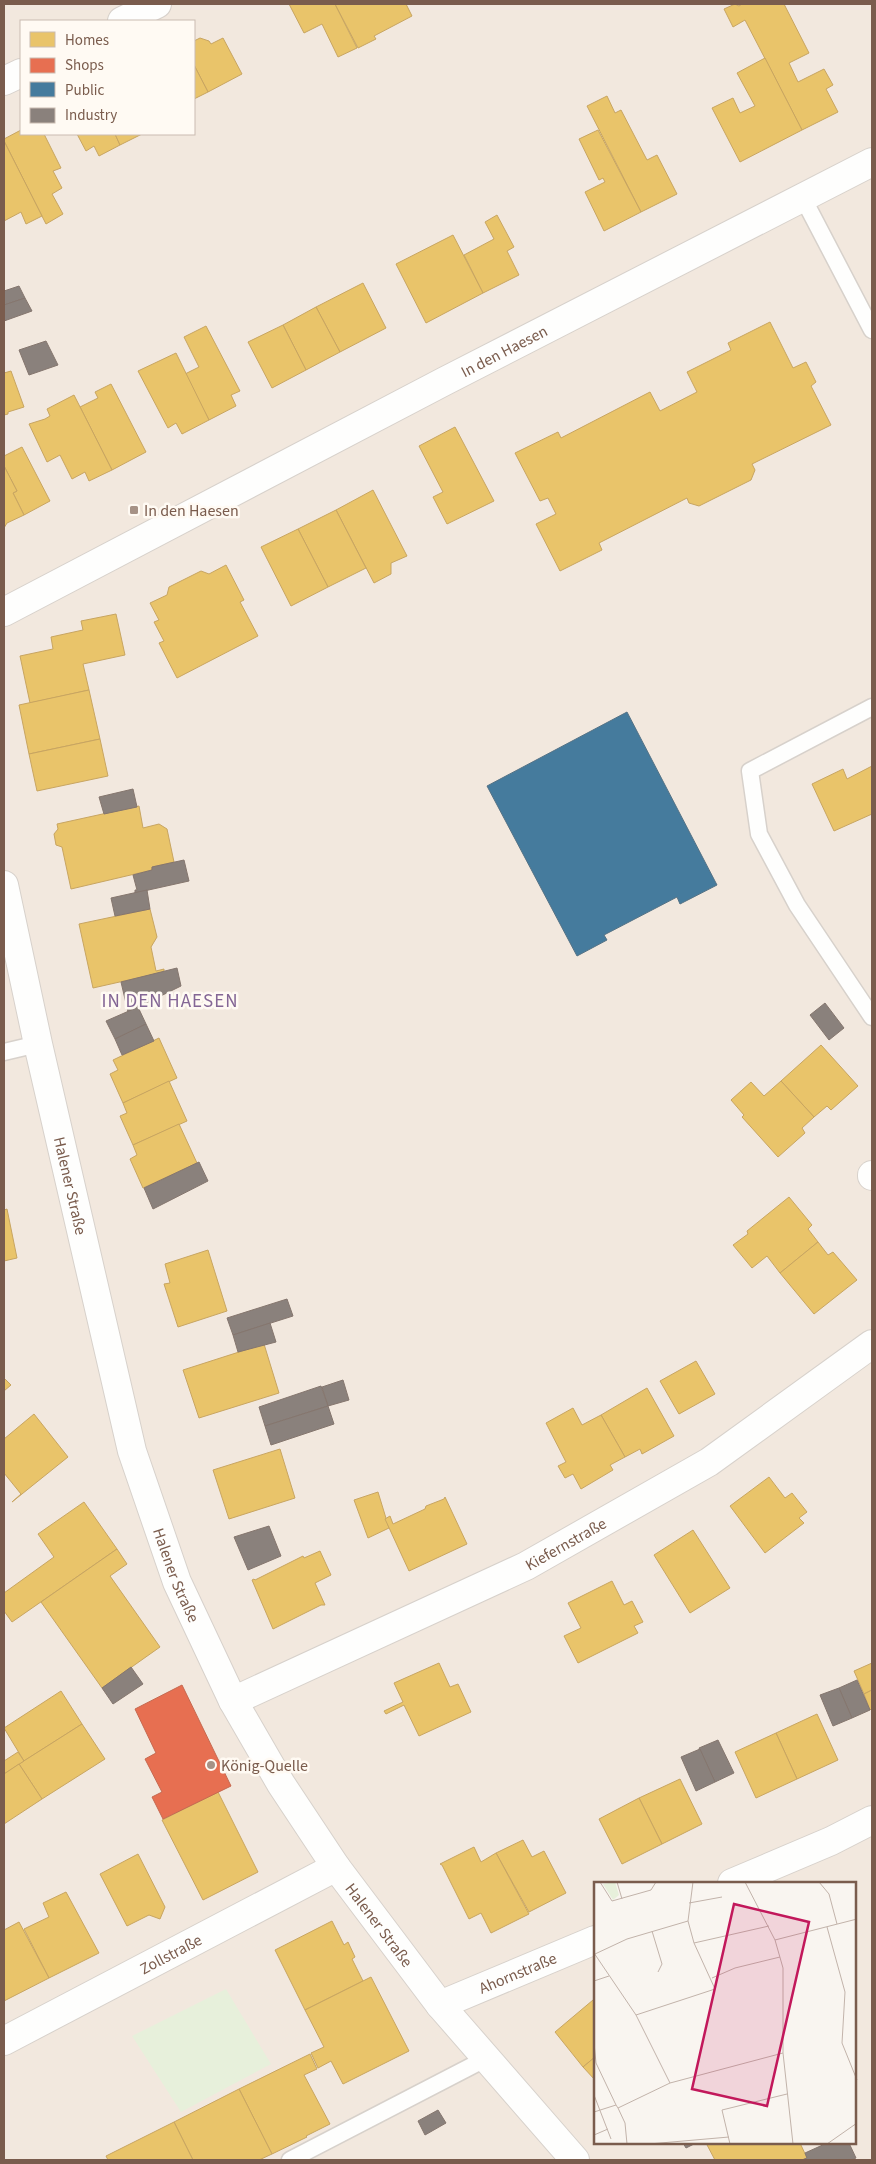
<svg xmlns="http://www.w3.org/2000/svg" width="876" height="2164" font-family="'Source Sans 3',sans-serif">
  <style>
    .residential { fill: #f2e8de; fill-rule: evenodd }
    .green { fill: #e7f0db }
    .homes { fill: #e9c46a; stroke: #c8a561 }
    .shops { fill: #e76f51; stroke: #c66950 }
    .public { fill: #457b9d; stroke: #557285 }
    .industry { fill: #8a817c; stroke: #85766e }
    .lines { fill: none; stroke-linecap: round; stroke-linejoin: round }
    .service-casing { stroke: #d7d1cb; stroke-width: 19 }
    .minor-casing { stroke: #d7d1cb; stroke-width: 30 }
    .service { stroke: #fefefd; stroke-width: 16 }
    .minor { stroke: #fefefd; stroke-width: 28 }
    .poi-dot { fill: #a69286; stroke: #fffaf3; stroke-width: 2 }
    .labels { text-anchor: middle; stroke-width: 5; stroke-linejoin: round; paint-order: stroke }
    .street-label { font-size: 16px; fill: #7a5c4d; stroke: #fffaf3 }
    .poi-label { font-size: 16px; fill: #7a5c4d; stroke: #fffaf3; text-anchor: start }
    .quarter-label { font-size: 19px; letter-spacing: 1px; fill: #846695; stroke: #fffaf3 }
    .inset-road { fill: none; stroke: #c2b3aa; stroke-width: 1 }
    .view { fill: #c2185b; fill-opacity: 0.15; stroke: #c2185b; stroke-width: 2.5 }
    .inset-edge { fill: none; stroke: #7a5c4d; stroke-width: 2.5 }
  </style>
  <rect width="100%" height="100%" fill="#f9f5f0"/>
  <path class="residential" d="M4 4H872V2160H4ZM21 21H194V134H21ZM595 1883H855V2143H595Z"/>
  <polygon class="green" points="226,1989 271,2064 181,2112 132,2036"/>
  <g class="homes">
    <polygon points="289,4 335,4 357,48 338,57 322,24 304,33"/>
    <polygon points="335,4 406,4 412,16 374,36 376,39 358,48"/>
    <polygon points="735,4 739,6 742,4 784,4 809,53 789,63 798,82 824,69 833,85 826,89 838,112 802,130 745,20 733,27 724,9"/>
    <polygon points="200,38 209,41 211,44 223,38 242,74 208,92 194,65 194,41"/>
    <polygon points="765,58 802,130 740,162 712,108 733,98 740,113 755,106 737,73"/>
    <polygon points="194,65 208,92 194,99"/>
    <polygon points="607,96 615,113 621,110 647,160 657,155 677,194 641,212 587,106"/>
    <polygon points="21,130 21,134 44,134 61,168 53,171 62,188 52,194 63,214 46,224 4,141 4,139"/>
    <polygon points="598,130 641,212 604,231 585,192 605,182 603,178 599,180 579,139"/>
    <polygon points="77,134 115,134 120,145 99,156 94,146 86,151"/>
    <polygon points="115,134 142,134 120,145"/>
    <polygon points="4,141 42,216 26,224 21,212 4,221"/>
    <polygon points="497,215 514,247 507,251 519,275 483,293 464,255 494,239 485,222"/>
    <polygon points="453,235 483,293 426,323 396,264"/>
    <polygon points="363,283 386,328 340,352 316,307"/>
    <polygon points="316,307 340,352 306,370 283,325"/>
    <polygon points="770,322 793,368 806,362 816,382 811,386 831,425 752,464 755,470 751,480 699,506 689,503 687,498 599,543 602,550 560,571 536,524 556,514 548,498 540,501 515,453 558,432 561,438 650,392 660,411 697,392 687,372 731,350 728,343"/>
    <polygon points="283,325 306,370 272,388 248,342"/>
    <polygon points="206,326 240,391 231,395 236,406 209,420 185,374 199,367 184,337"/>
    <polygon points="176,353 209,420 182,434 176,423 168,428 138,371"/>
    <polygon points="11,371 24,407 8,412 8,414 4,415 4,373"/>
    <polygon points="111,384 146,452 112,470 80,407 98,398 95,392"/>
    <polygon points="74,395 112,470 89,481 85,472 72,479 60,455 47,462 29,424 45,419 50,416 47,409"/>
    <polygon points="455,427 494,501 447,524 433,497 443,492 419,446"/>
    <polygon points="22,447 50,501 24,515 13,493 17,491 4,466 4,456"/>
    <polygon points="4,466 17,491 13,493 24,515 7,523 4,528"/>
    <polygon points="373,490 407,556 391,563 391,574 374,583 336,510"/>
    <polygon points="336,510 366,568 328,587 298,529"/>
    <polygon points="298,529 328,587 291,606 261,547"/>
    <polygon points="226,565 244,600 240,602 258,636 177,678 159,643 164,641 154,622 159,620 150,603 167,595 169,587 201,571 209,574"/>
    <polygon points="116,614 125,655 83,664 89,690 30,703 20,656 53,649 51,637 83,630 81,621"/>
    <polygon points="89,690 100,739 29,754 19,705"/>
    <polygon points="100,739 108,776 37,791 29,754"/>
    <polygon points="872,766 872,814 834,831 812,784 843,769 847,779"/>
    <polygon points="139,806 143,828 159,824 167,829 174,862 152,867 152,870 71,889 62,847 56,845 54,834 58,829 57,824"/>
    <polygon points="150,909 157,937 151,947 156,971 164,969 164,972 93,988 79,924"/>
    <polygon points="159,1038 177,1078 123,1103 110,1074 118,1070 113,1060"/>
    <polygon points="821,1045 858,1086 831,1110 827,1106 814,1117 781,1081"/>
    <polygon points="169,1081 187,1121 133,1145 120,1116 127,1113 123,1103"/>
    <polygon points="781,1081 814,1117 802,1128 805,1133 778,1157 742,1117 744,1115 731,1100 751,1082 764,1096"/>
    <polygon points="179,1124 197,1163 143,1188 130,1159 137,1155 133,1145"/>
    <polygon points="789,1197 812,1225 808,1229 818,1242 780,1273 767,1256 752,1268 733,1245 748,1234 747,1231"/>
    <polygon points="7,1209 17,1258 4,1261 4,1210"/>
    <polygon points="818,1242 828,1255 833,1252 857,1280 814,1314 780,1273"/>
    <polygon points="208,1250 227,1311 178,1327 164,1284 170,1283 165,1264"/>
    <polygon points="264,1344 279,1393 199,1418 183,1370"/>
    <polygon points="696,1361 715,1394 679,1414 660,1381"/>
    <polygon points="4,1378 11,1385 4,1391"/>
    <polygon points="647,1388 674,1436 642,1454 640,1449 625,1457 601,1415"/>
    <polygon points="573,1408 582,1425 601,1415 625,1457 610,1465 613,1470 581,1489 573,1474 565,1478 558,1466 566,1462 546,1423"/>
    <polygon points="34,1414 68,1457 12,1502 21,1494 4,1473 4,1439"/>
    <polygon points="280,1449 295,1498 229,1519 213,1470"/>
    <polygon points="769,1477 785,1498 792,1493 807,1512 799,1518 804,1523 765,1553 730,1506"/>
    <polygon points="378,1492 389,1528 368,1538 354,1500"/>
    <polygon points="445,1497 467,1544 409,1571 385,1519 390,1516 393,1524 425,1509 426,1506 444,1499"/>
    <polygon points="84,1502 117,1549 12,1622 4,1611 4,1593 54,1557 38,1534"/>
    <polygon points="693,1530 730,1588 690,1613 654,1555"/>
    <polygon points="117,1549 127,1564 110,1576 160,1647 102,1688 41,1602"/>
    <polygon points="320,1551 331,1575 315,1583 325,1605 321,1605 273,1629 252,1580 254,1579 255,1580 303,1556 304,1558"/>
    <polygon points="612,1581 624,1605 632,1601 643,1622 634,1626 638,1633 578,1663 564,1636 581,1628 568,1603"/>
    <polygon points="439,1663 450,1687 458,1684 471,1712 419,1736 404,1705 386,1714 384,1711 403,1702 394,1683"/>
    <polygon points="872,1663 872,1690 864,1694 854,1671"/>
    <polygon points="872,1690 872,1708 870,1710 864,1694"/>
    <polygon points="61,1691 82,1724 24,1761 4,1728"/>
    <polygon points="817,1714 838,1760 797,1779 776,1733"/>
    <polygon points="82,1724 105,1759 42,1799 19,1764"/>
    <polygon points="776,1733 797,1779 756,1798 735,1752"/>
    <polygon points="18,1752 24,1761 4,1774 4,1761"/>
    <polygon points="19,1764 42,1799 4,1824 4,1774"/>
    <polygon points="680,1779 702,1824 662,1844 639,1798"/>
    <polygon points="218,1792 258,1872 203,1900 162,1820"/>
    <polygon points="639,1798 662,1844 622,1864 599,1819"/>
    <polygon points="523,1840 532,1857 544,1851 566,1893 529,1912 496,1853"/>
    <polygon points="474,1847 481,1862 496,1853 529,1914 491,1933 481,1913 469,1919 442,1865 440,1864"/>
    <polygon points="138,1854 165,1907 160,1919 149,1915 127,1926 100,1874"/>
    <polygon points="66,1892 99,1953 49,1978 24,1929 49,1917 43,1903"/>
    <polygon points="332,1921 344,1945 348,1942 355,1957 352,1959 363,1981 305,2010 275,1950"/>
    <polygon points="19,1922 49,1978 4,2001 4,1930"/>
    <polygon points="371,1977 409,2051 343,2084 331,2061 318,2068 311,2053 324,2047 305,2010"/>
    <polygon points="593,2000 595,2001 595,2057 583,2067 555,2032"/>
    <polygon points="310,2054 317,2069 304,2075 330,2124 306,2136 307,2137 272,2154 239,2089"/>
    <polygon points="595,2057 595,2080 583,2067"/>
    <polygon points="239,2089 272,2154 259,2160 193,2160 174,2122"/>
    <polygon points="174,2122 193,2160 108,2160 106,2156"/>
    <polygon points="706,2143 800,2143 807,2158 802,2160 715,2160"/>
  </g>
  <polygon class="shops" points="182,1685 231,1786 163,1819 152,1797 162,1792 145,1759 156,1753 135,1709"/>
  <polygon class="public" points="627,712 717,885 680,904 677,897 604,935 607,940 577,956 487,786"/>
  <g class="industry">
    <polygon points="19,286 25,298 4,305 4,291"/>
    <polygon points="25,298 32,311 4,321 4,305"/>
    <polygon points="46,341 58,365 29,375 19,350"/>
    <polygon points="133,789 137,807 104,814 99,797"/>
    <polygon points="184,860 189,881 135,893 135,890 137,890 133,875 152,870 152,867"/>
    <polygon points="147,890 150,909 115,916 111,898"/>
    <polygon points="177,968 181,986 128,1012 121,982"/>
    <polygon points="825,1003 844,1028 829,1040 810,1015"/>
    <polygon points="138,1007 146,1024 115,1039 106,1021"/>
    <polygon points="146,1024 154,1041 122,1055 115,1039"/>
    <polygon points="199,1162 208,1181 153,1209 144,1188"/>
    <polygon points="287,1299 293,1316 233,1335 227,1318"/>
    <polygon points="270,1323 276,1342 238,1352 233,1335"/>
    <polygon points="343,1380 349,1400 328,1406 322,1387"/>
    <polygon points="321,1386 328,1406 265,1426 259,1407"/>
    <polygon points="328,1406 334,1424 271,1445 265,1426"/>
    <polygon points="269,1526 281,1556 248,1570 234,1537"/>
    <polygon points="131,1667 143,1684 113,1704 102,1688"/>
    <polygon points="857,1680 870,1710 852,1718 839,1688"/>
    <polygon points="839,1688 852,1718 833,1726 820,1695"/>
    <polygon points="718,1740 734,1773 715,1782 699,1748"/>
    <polygon points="700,1749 715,1782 696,1791 681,1757"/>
    <polygon points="438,2110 446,2123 425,2135 418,2121"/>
    <polygon points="683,2143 696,2143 686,2148"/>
    <polygon points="827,2143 849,2143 856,2158 851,2160 802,2160 807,2158 805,2153"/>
  </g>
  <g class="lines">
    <defs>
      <g id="service">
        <polyline points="803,198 872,330"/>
        <polyline points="872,707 750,771 759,834 797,905 872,1017"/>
        <polyline points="4,1052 38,1044"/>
        <polyline points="290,2160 487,2058"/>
      </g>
      <g id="minor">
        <polyline points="122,21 157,4"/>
        <polyline points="4,81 21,73"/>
        <path id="s1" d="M4 612 445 381 872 162"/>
        <path id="s2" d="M4 885 38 1044 132 1451 177 1582 233 1701 281 1784 336 1867 440 2005 575 2160"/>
        <polyline points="872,1175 872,1176"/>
        <path id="s3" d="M233 1701 526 1566 709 1462 872 1344"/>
        <polyline points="732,1883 831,1841 872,1820"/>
        <path id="s4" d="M440 2005 595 1940"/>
        <path id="s5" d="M4 2041 336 1867"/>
      </g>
    </defs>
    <use href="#service" class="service-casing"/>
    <use href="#minor" class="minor-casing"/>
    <use href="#service" class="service"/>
    <use href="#minor" class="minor"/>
  </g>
  <g class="poi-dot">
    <rect x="129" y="505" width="10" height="10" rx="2.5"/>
    <circle cx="211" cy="1765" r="5"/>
  </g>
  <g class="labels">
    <g class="street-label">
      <text dy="6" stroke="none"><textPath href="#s1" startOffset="564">In den Haesen</textPath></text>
      <text dy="6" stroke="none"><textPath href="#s2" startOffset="308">Halener Straße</textPath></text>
      <text dy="6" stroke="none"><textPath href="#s3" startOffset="368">Kiefernstraße</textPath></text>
      <text dy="6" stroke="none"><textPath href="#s2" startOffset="712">Halener Straße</textPath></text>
      <text dy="6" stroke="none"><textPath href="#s2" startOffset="1118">Halener Straße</textPath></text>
      <text dy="6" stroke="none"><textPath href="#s5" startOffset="188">Zollstraße</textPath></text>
      <text dy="6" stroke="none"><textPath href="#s4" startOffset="84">Ahornstraße</textPath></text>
    </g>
    <g class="poi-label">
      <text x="144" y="516">In den Haesen</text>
      <text x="221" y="1771">König-Quelle</text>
    </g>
    <g class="quarter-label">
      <text x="170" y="1007">IN DEN HAESEN</text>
    </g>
  </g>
  <g transform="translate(594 1882)">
    <rect width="262" height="262" fill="#f9f5f0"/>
    <path d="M21 0 25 13 19 18 9 2Z" fill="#e7f0db"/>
    <path class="inset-road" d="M6 0 18 19 57 8 62 0M23 0 28 17M151 0 181 58 189 86V171L199 262M225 0 235 12 243 42M95 21 128 15M233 45 251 110 248 161 263 198M58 49 68 82 64 90M181 58 263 37M100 61 175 44M0 71 42 133 76 201M1 72 33 57 94 39M118 96 141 86 186 75M0 99 15 94M42 133 121 107 100 61 94 39 99 0M0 161 2 181 22 223M0 213 17 257M24 226 31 241 33 262M0 230 22 223 24 226 76 201 189 171M0 253 14 247M55 262 135 255M136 262 128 228 193 212M233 262 263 241"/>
    <path class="view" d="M140 22 215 40 173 224 98 207Z"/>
    <rect width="262" height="262" class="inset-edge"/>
  </g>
  <rect width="876" height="2164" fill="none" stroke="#7a5c4d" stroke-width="10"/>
  <rect x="20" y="20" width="175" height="115" fill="#fffaf3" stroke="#cabbb1"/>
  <rect x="30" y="32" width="25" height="15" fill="#e9c46a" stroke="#cabbb1"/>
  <text x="65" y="45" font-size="15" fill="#7a5c4d">Homes</text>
  <rect x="30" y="58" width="25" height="15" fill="#e76f51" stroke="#cabbb1"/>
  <text x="65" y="70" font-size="15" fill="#7a5c4d">Shops</text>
  <rect x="30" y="82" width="25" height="15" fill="#457b9d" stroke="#cabbb1"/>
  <text x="65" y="95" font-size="15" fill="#7a5c4d">Public</text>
  <rect x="30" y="108" width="25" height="15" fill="#8a817c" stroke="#cabbb1"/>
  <text x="65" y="120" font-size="15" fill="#7a5c4d">Industry</text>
</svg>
